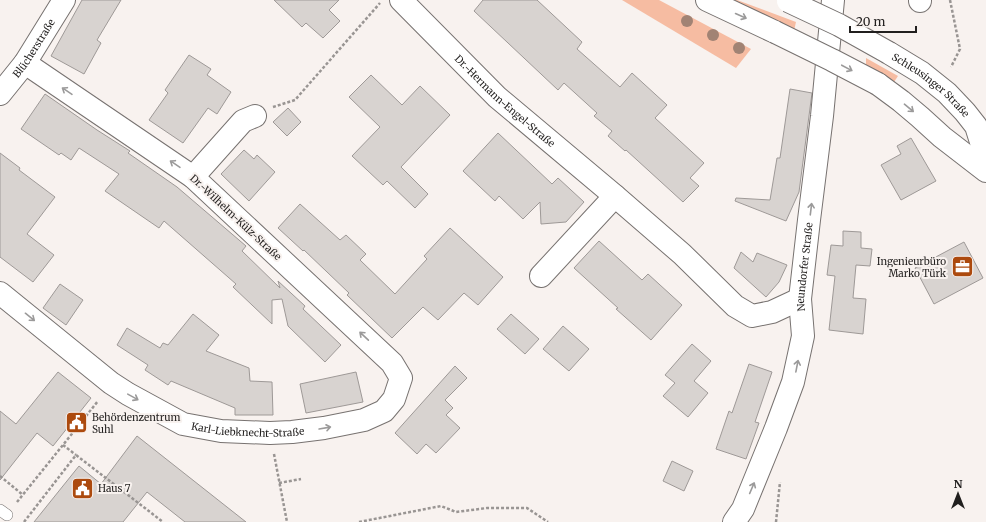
<svg xmlns="http://www.w3.org/2000/svg" width="986" height="522" font-family="Merriweather,serif">
  <style>
    .green { fill: #f6bca2 }
    .building { fill: #d8d3d0; stroke: #9e9997 }
    .lines { fill: none; stroke-linecap: round; stroke-linejoin: round }
    .service-casing { stroke: #777270; stroke-width: 12 }
    .minor-casing { stroke: #777270; stroke-width: 24 }
    .secondary-casing { stroke: #777270; stroke-width: 24 }
    .path { stroke: #999593; stroke-width: 2.5; stroke-dasharray: 3 2; stroke-linecap: butt }
    .service { stroke: #fff; stroke-width: 11 }
    .minor { stroke: #fff; stroke-width: 22 }
    .secondary { stroke: #fff; stroke-width: 22 }
    .secondary-bridge-casing { stroke: #777270; stroke-width: 24; stroke-linecap: butt }
    .secondary-bridge { stroke: #fff; stroke-width: 22 }
    .tree { fill: #a18374 }
    .oneway { stroke: #9b9a9a }
    .labels { text-anchor: middle; stroke-width: 4; stroke-linejoin: round; paint-order: stroke }
    .street-label { font-size: 10px; fill: #211f1e; stroke: #f8f2ef }
    .poi-label { font-size: 10px; fill: #211f1e; stroke: #f8f2ef; text-anchor: start }
  </style>
  <rect width="100%" height="100%" fill="#f8f2ef"/>
  <g class="green">
    <polygon points="622,0 659,0 751,49 736,68"/>
    <polygon points="729,0 737,0 796,22 794,31"/>
    <polygon points="866,58 898,76 894,82 866,67"/>
  </g>
  <g class="building">
    <polygon points="82,0 121,0 97,40 101,43 84,74 51,56"/>
    <polygon points="274,0 339,0 329,10 340,21 323,38 306,23 302,27"/>
    <polygon points="483,0 537,0 582,42 577,49 620,87 632,73 667,105 655,118 704,163 690,178 699,186 683,202 626,150 625,151 608,136 612,131 594,116 597,113 564,83 558,90 474,11"/>
    <polygon points="189,55 211,69 207,75 231,92 217,114 208,108 183,143 149,120 168,93 165,90"/>
    <polygon points="371,75 402,105 420,86 450,115 401,167 428,194 415,208 387,181 383,185 352,156 380,127 349,97"/>
    <polygon points="790,89 812,93 799,192 786,221 735,201 736,198 770,200 777,158 780,158"/>
    <polygon points="45,94 97,130 130,151 128,153 177,187 246,246 242,251 280,288 278,281 305,306 303,309 341,345 325,362 288,326 282,299 272,300 272,324 233,287 236,284 164,221 159,228 105,191 119,174 79,148 71,160 61,153 59,155 21,129"/>
    <polygon points="288,108 301,122 287,136 273,122"/>
    <polygon points="498,133 552,184 558,178 584,202 566,222 541,224 540,202 523,219 499,196 495,201 463,171"/>
    <polygon points="911,138 936,181 901,200 881,165 901,154 897,146"/>
    <polygon points="244,150 254,159 257,155 275,172 249,201 221,174"/>
    <polygon points="0,153 20,168 19,170 55,197 27,234 54,255 33,282 0,257"/>
    <polygon points="300,204 340,240 346,235 366,254 360,260 395,294 427,259 424,256 450,228 503,277 478,305 464,293 438,320 423,307 392,338 347,295 349,293 304,250 303,251 278,228"/>
    <polygon points="843,231 861,232 861,248 872,249 870,266 856,265 853,298 866,299 863,334 829,330 835,276 827,275 831,245 843,246"/>
    <polygon points="599,241 642,280 648,274 682,305 651,340 616,309 618,308 574,268"/>
    <polygon points="964,242 983,278 934,304 915,268"/>
    <polygon points="741,252 753,262 757,253 787,265 779,282 766,297 734,268"/>
    <polygon points="60,284 83,300 66,325 43,308"/>
    <polygon points="193,314 219,335 206,351 249,368 250,381 272,382 273,415 235,415 235,408 171,381 168,385 145,370 148,365 117,345 127,328 160,348 163,343 168,345"/>
    <polygon points="511,314 539,339 525,354 497,329"/>
    <polygon points="563,326 589,349 569,371 543,349"/>
    <polygon points="692,344 711,361 694,381 708,393 688,417 663,396 675,383 665,375"/>
    <polygon points="749,364 772,372 755,422 759,423 746,459 716,449 729,411 732,413"/>
    <polygon points="455,366 467,378 445,400 453,408 446,415 460,428 436,453 426,444 417,454 395,433"/>
    <polygon points="58,372 91,398 53,446 37,433 0,480 0,411 16,424"/>
    <polygon points="356,372 363,402 306,413 300,384"/>
    <polygon points="137,436 246,522 185,522 147,492 123,522 34,522 79,466 101,484"/>
    <polygon points="672,461 693,471 684,491 663,481"/>
  </g>
  <g class="lines">
    <defs>
      <polyline id="service" points="0,510 7,515"/>
      <g id="minor">
        <path id="s1" d="M401 0 497 97 615 196 682 254 735 306 752 316 772 312 800 299"/>
        <polyline points="920,1 920,0"/>
        <path id="s2" d="M0 94 25 63 64 0"/>
        <polyline points="193,177 243,121 255,116"/>
        <polyline points="541,276 615,196"/>
        <path id="s3" d="M0 293 111 383 128 394 183 424 221 431 270 433 292 432 324 428 364 420 384 411 394 399 401 378 392 363 193 177 25 63"/>
        <path id="s4" d="M734 522 743 509 776 428 793 382 803 336 800 299 809 220 822 116 833 0"/>
      </g>
      <g id="secondary">
        <polyline points="707,0 775,32"/>
        <path id="s5" d="M889 53 922 73 947 93 965 112 976 126 986 158"/>
        <polyline points="878,84 901,101 920,117 942,137 986,171"/>
      </g>
    </defs>
    <use href="#service" class="service-casing"/>
    <use href="#minor" class="minor-casing"/>
    <use href="#secondary" class="secondary-casing"/>
    <g class="path">
      <polyline points="950,0 960,49 951,67"/>
      <polyline points="273,107 295,100 380,3"/>
      <polyline points="63,445 76,455"/>
      <polyline points="274,454 287,522"/>
      <polyline points="0,476 23,495"/>
      <polyline points="279,483 301,479"/>
      <polyline points="17,502 71,435 98,401"/>
      <polyline points="24,522 76,455 163,522"/>
      <polyline points="359,522 441,506 456,512 487,508 527,508 548,522"/>
      <polyline points="776,522 780,482"/>
    </g>
    <use href="#service" class="service"/>
    <use href="#minor" class="minor"/>
    <use href="#secondary" class="secondary"/>
    <defs>
      <g id="secondary-bridge">
        <polyline points="788,1 839,25 889,53"/>
        <polyline points="775,32 832,60 878,84"/>
      </g>
    </defs>
    <use href="#secondary-bridge" class="secondary-bridge-casing"/>
    <use href="#secondary-bridge" class="secondary-bridge"/>
  </g>
  <g class="tree">
    <circle cx="687" cy="21" r="6"/>
    <circle cx="713" cy="35" r="6"/>
    <circle cx="739" cy="48" r="6"/>
  </g>
  <defs><path id="oneway-shaft" d="M-6 0H5M1.5-3L5.5 0L1.5 3" fill="none" stroke-width="1.6" stroke-linecap="round" stroke-linejoin="round"/></defs>
  <g class="oneway">
    <use href="#oneway-shaft" transform="translate(741 16) rotate(24)"/>
    <use href="#oneway-shaft" transform="translate(847 68) rotate(28)"/>
    <use href="#oneway-shaft" transform="translate(67 91) rotate(-146)"/>
    <use href="#oneway-shaft" transform="translate(909 108) rotate(40)"/>
    <use href="#oneway-shaft" transform="translate(175 164) rotate(-146)"/>
    <use href="#oneway-shaft" transform="translate(811 209) rotate(-83)"/>
    <use href="#oneway-shaft" transform="translate(30 317) rotate(39)"/>
    <use href="#oneway-shaft" transform="translate(364 336) rotate(-137)"/>
    <use href="#oneway-shaft" transform="translate(797 366) rotate(-79)"/>
    <use href="#oneway-shaft" transform="translate(133 397) rotate(29)"/>
    <use href="#oneway-shaft" transform="translate(325 428) rotate(-10)"/>
    <use href="#oneway-shaft" transform="translate(752 488) rotate(-67)"/>
  </g>
  <defs>
    <symbol id="office-square" viewBox="-11 -11 22 22"><rect x="-9" y="-9" width="18" height="18" rx="4" fill="#ac4a0e" stroke="#f8f2ef"/><path d="M-6-3h4V-5.5h4V-3h4V5H-6ZM-1-4.5V-3h2v-1.5ZM-6 0V1H6V0Z" fill="#fff"/></symbol>
    <symbol id="civic-square" viewBox="-11 -11 22 22"><rect x="-9" y="-9" width="18" height="18" rx="4" fill="#ac4a0e" stroke="#f8f2ef"/><path d="M-.6-6.5H3V-4.5H.6V-3L4-1V1h2V6H-6V1h2V-1L-.6-3ZM-1.2 2.5V6h2.4V2.5Z" fill="#fff"/></symbol>
  </defs>
  <g fill-rule="evenodd">
    <use href="#office-square" x="950" y="254" width="25" height="25"/>
    <use href="#civic-square" x="64" y="410" width="25" height="25"/>
    <use href="#civic-square" x="70" y="476" width="25" height="25"/>
  </g>
  <g class="labels">
    <g class="street-label">
      <text dy="4" stroke="none"><textPath href="#s2" startOffset="57">Blücherstraße</textPath></text>
      <text dy="4" stroke="none"><textPath href="#s5" startOffset="53">Schleusinger Straße</textPath></text>
      <text dy="4" stroke="none"><textPath href="#s1" startOffset="145">Dr.-Hermann-Engel-Straße</textPath></text>
      <text transform="translate(236 217) rotate(43)" y="4">Dr.-Wilhelm-Külz-Straße</text>
      <text dy="4" stroke="none"><textPath href="#s4" startOffset="269">Neundorfer Straße</textPath></text>
      <text dy="4" stroke="none"><textPath href="#s3" startOffset="291">Karl-Liebknecht-Straße</textPath></text>
    </g>
    <g class="poi-label">
      <text x="946" y="265" text-anchor="end">Ingenieurbüro<tspan x="946" dy="12">Marko Türk</tspan></text>
      <text x="92" y="421">Behördenzentrum<tspan x="92" dy="12">Suhl</tspan></text>
      <text x="98" y="492">Haus 7</text>
    </g>
  </g>
  <g transform="translate(958 494)" stroke="#f8f2ef" stroke-width="3" paint-order="stroke">
  <path d="M0-3L7 15L0 10L-7 15Z" fill="#211f1e"/>
  <text y="-6" font-size="11" font-weight="bold" text-anchor="middle" fill="#211f1e">N</text>
  </g>
  <path d="M850 26v6h66v-6" fill="none" stroke="#211f1e" stroke-width="2"/>
  <text x="856" y="26" font-size="12" fill="#211f1e" stroke="#f8f2ef" stroke-width="3" paint-order="stroke">20 m</text>
</svg>
